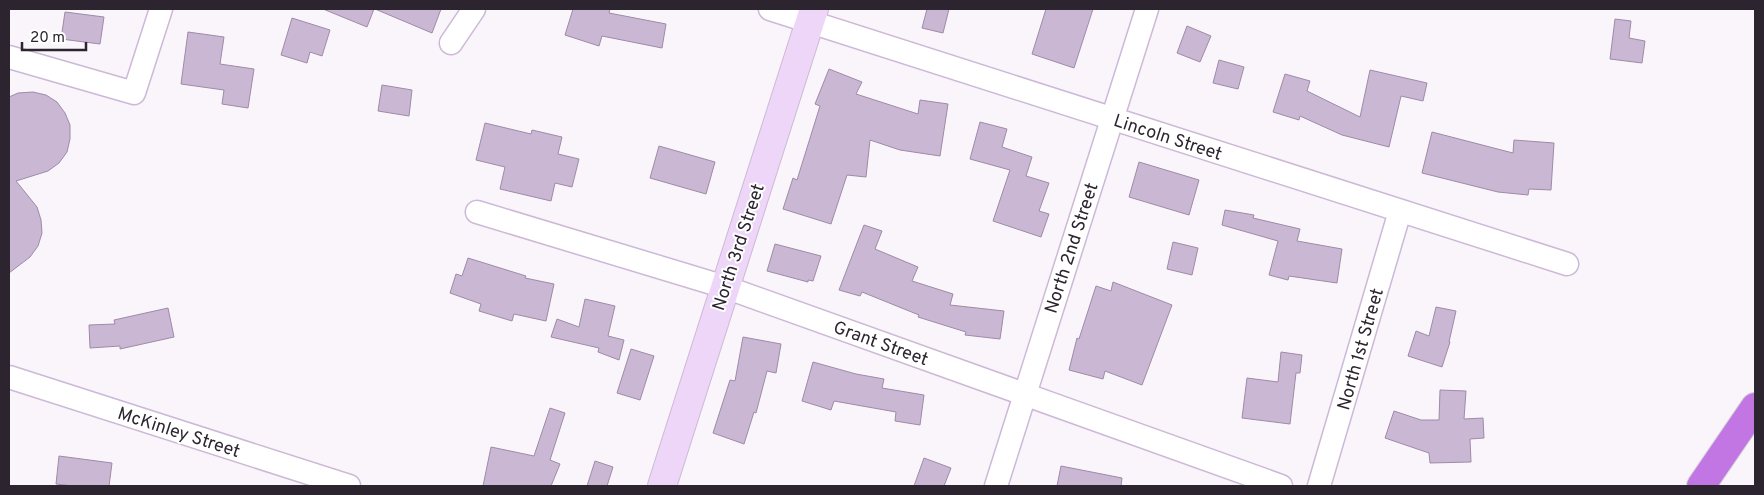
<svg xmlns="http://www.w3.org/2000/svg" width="1764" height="495" font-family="Overpass,sans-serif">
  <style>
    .building { fill: #cab7d4; stroke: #9e8ba7 }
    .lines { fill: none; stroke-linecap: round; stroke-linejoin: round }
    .street-casing { stroke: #cdb9d7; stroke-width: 25 }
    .secondary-casing { stroke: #cdb9d7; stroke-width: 30 }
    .highway-casing { stroke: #d5d3d6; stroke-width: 30 }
    .street { stroke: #fff; stroke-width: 22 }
    .secondary { stroke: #edd6f7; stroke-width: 28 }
    .highway { stroke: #c276e3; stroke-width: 28 }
    .labels { text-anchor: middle; stroke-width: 4; stroke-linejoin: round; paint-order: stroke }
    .street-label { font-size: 18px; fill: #2c2530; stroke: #fff }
  </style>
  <rect width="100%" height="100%" fill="#f9f5fb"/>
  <g class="building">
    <polygon points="323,9 374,9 367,27"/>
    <polygon points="375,9 441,9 432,33"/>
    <polygon points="573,9 610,9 609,13 666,24 662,48 602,36 599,46 565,35"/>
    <polygon points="927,9 949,9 943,33 922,28"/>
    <polygon points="1046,9 1093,9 1074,68 1032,54"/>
    <polygon points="65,12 104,17 100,44 61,39"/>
    <polygon points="292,18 330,30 322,56 310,52 307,63 281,55"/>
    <polygon points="1615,19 1631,21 1629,38 1645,41 1642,63 1610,59"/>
    <polygon points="1187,26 1211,36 1200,62 1177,53"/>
    <polygon points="188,32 224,37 220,64 254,69 248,108 222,104 224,90 181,84"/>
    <polygon points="1219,60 1244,67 1238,89 1213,83"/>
    <polygon points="829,69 862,82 856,94 918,114 920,100 948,104 940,156 900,150 870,140 866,177 847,175 831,224 783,209 793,178 797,180 820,106 815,104"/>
    <polygon points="1370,70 1427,83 1423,101 1401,96 1389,147 1342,135 1300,116 1299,120 1273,112 1285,74 1310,81 1307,91 1360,117"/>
    <polygon points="382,85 412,90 409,116 378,111"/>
    <polygon points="33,92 46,95 57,102 65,113 70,125 70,139 67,152 59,163 48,171 16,181 37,207 41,220 42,233 38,246 30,257 9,273 9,97 18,93"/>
    <polygon points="980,122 1007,129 1002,147 1032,157 1026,176 1049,183 1039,211 1049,214 1041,237 993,221 1010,170 970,159"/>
    <polygon points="485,123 531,134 532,130 562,137 558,154 579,159 572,187 555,183 551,201 500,189 505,167 476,160"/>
    <polygon points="1432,132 1513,153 1514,140 1554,143 1551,190 1529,189 1528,195 1498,192 1422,173"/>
    <polygon points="659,146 715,162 706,194 650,178"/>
    <polygon points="1139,162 1199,180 1189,215 1129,197"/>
    <polygon points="1225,210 1254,215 1253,218 1300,229 1297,241 1342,249 1337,283 1289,276 1288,280 1269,275 1278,241 1222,225"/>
    <polygon points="864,225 882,231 875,249 918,267 912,281 953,294 950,305 1004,311 1000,339 965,335 966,332 918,317 919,315 862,292 860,296 839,290"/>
    <polygon points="1173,242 1198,248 1192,275 1167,269"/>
    <polygon points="775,244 821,256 813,281 808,280 808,282 767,271"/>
    <polygon points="468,258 526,276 525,278 554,284 546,321 514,314 512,321 479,311 481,304 450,293 456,274 462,276"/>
    <polygon points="1113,282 1172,305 1142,385 1105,371 1103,379 1069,370 1077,338 1079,339 1096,286 1111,291"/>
    <polygon points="585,299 615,306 608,336 624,340 619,360 598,352 599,348 551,337 557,319 579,327"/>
    <polygon points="1436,307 1456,311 1449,342 1450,342 1442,367 1408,356 1416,331 1429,336"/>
    <polygon points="168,308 174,337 120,349 120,346 90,348 89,325 115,324 114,320"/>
    <polygon points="743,337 781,344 776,373 767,371 756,413 754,412 744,444 713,433 730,380 735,381"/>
    <polygon points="631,349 654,356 640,400 617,393"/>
    <polygon points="1281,352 1302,355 1300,373 1296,373 1290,424 1242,418 1247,378 1278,382"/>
    <polygon points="813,362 856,374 884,379 882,388 924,395 920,425 895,421 896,412 834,401 831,410 802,401"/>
    <polygon points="1440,390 1466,391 1464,419 1483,418 1484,438 1470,439 1471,462 1430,463 1429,453 1385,438 1394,411 1421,420 1439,420"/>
    <polygon points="550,408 565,413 550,460 560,464 551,486 483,486 491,447 534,456"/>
    <polygon points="59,456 112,463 109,486 73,486 56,484"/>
    <polygon points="924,458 951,468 944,486 914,486"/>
    <polygon points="595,461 613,467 607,486 587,486"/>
    <polygon points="1061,466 1122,478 1121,486 1057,486"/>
  </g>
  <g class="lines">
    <defs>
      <g id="street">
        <polyline points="770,9 1567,264"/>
        <polyline points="451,43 474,9"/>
        <polyline points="9,57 134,93 161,9"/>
        <polyline points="477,212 725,287 1281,486"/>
        <polyline points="9,377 349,486"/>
        <polyline points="996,486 1147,9"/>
        <polyline points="1319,486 1400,211"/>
      </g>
      <polyline id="secondary" points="662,486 814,9"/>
      <polyline id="highway" points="1701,486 1755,407"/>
    </defs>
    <use href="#street" class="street-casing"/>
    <use href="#secondary" class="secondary-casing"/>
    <use href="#highway" class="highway-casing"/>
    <use href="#street" class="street"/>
    <use href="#secondary" class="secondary"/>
    <use href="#highway" class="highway"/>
  </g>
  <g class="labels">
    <g class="street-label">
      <text transform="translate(1168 137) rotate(18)" y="6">Lincoln Street</text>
      <text transform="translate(738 247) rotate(-72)" y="6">North 3rd Street</text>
      <text transform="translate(1071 248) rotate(-72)" y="6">North 2nd Street</text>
      <text transform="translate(881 343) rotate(20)" y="6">Grant Street</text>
      <text transform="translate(1360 349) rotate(-74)" y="6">North 1st Street</text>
      <text transform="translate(179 432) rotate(18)" y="6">McKinley Street</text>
    </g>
  </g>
  <rect width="1764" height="495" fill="none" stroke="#2c2530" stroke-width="20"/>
  <path d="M22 42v8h64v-8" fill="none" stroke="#2c2530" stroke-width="2.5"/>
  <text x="30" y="42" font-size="15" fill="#2c2530" stroke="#ffffff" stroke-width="4" paint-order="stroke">20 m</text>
</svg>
